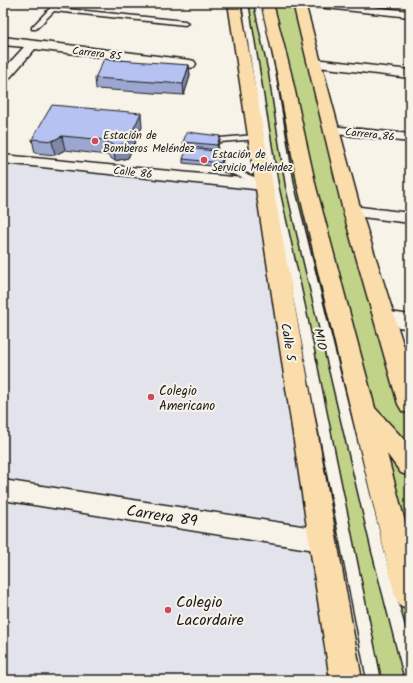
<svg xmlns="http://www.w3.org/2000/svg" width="413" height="683" font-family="Kalam,sans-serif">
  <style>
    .built { fill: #e3e4eb }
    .green { fill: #c0d388; stroke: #6e7852 }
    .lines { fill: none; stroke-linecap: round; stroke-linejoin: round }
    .lane-casing { stroke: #1c1c1c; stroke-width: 3 }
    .street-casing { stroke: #1c1c1c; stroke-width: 3 }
    .primary-casing { stroke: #1c1c1c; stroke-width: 3 }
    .lane { fill: #f7f3e8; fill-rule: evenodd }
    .street { fill: #f7f3e8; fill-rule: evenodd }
    .primary { fill: #faddab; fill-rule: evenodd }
    .wall { fill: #9ca7d0; stroke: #1c1c1c }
    .shaded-wall { fill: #7f88a9; stroke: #1c1c1c }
    .building { fill: #b5c2f2; stroke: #1c1c1c }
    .poi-dot { fill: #d1495b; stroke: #f7f3e8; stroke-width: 1.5 }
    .labels { text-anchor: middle; stroke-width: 4; stroke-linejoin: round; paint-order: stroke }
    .far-street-label { font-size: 11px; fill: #1c1c1c; stroke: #f7f3e8 }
    .far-poi-label { font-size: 11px; fill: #1c1c1c; stroke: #f7f3e8; text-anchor: start }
    .street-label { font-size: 13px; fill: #1c1c1c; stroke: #f7f3e8 }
    .poi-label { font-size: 13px; fill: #1c1c1c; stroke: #f7f3e8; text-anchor: start }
    .near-street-label { font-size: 16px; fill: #1c1c1c; stroke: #f7f3e8 }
    .near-poi-label { font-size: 16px; fill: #1c1c1c; stroke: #f7f3e8; text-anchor: start }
  </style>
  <rect width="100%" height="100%" fill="#f7f3e8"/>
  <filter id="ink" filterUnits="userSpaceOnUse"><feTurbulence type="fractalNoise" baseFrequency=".025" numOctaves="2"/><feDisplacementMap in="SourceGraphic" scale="8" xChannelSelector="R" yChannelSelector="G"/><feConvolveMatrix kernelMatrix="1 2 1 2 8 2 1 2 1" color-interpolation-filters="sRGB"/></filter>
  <g filter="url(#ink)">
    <polygon class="built" points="3,159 263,185 346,680 3,680"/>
    <polygon class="green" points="245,3 299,3 410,404 410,680 374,680 300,307"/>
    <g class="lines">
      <defs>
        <g id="lane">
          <polygon points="55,3 60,4 57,8 185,21 188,23 185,25 54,11 36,29 32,29 32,27"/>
          <polygon points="242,3 248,3 278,185 305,307 381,680 367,680 295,307 270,185"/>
          <polygon points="254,3 260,3 275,72 294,186 384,551 410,646 410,679 405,677 403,672 372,551 286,186 269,72"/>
          <polygon points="255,135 258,135 258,139 220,142 216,140 220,138"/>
          <polygon points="218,165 224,165 267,182 263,184 260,184 218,169"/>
        </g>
        <g id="street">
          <polygon points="302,3 337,3 410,11 410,17 307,6"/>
          <polygon points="3,37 190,60 194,61 196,64 194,67 190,68 35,49 7,81 3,82 3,70 24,47 3,45"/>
          <polygon points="314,59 410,70 410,78 310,66 308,63 310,60"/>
          <polygon points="331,126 410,134 410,142 326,133 324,130 326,127"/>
          <polygon points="3,155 263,180 268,182 271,185 268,188 263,190 3,163"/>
          <polygon points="352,206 410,213 410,223 346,215 344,211 346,207"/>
          <polygon points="384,311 410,315 410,329 377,323 375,318 377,313"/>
          <polygon points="3,480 321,529 329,532 333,540 329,548 321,551 3,500"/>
        </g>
        <g id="primary">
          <polygon points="228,3 240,3 362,680 330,680"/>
          <polygon points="261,3 273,3 291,73 316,187 375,408 410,446 410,476 401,473 387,454 410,541 410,611 400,606 395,596 298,187 277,73"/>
          <polygon points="293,3 305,3 361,211 410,366 410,414 402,411 398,404 343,211"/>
        </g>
      </defs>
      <use href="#lane" class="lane-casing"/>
      <use href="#street" class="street-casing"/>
      <use href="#primary" class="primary-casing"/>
      <use href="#lane" class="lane"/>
      <use href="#street" class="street"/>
      <use href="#primary" class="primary"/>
    </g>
    <g class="wall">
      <polygon points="189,65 190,76 184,95 96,89 95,78"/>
      <polygon points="142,127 128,158 115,161 107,155 65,150 55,155 35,153 32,139"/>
      <polygon points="220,140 217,150 184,146 183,142"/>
      <polygon points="224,152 224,156 221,167 183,163 183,159"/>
    </g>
    <g class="shaded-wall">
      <polygon points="189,65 190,76 184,95 183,84"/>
      <polygon points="141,113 142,127 128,158 115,161 114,146"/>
      <polygon points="62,136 65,150 55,155 52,141"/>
      <polygon points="220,136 220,140 217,150 217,145"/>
      <polygon points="224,152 224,156 221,167 221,163"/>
    </g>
    <g class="building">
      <polygon points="104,59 189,65 183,84 95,78"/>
      <polygon points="52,105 141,113 127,143 114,146 105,140 62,136 52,141 32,139"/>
      <polygon points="187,132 220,136 217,145 183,142"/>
      <polygon points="187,148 224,152 221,163 183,159"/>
    </g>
  </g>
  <g class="poi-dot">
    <circle cx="95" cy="141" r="4"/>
    <circle cx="204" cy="160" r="4"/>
    <circle cx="151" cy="397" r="4"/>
    <circle cx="168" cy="610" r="4"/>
  </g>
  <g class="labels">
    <g class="far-street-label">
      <text transform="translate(97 53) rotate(7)" y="4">Carrera 85</text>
      <text transform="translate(370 134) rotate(6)" y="4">Carrera 86</text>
      <text transform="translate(133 172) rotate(6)" y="4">Calle 86</text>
    </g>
    <g class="far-poi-label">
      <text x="103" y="139">Estación de<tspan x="103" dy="13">Bomberos Meléndez</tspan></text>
      <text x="212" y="158">Estación de<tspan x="212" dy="13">Servicio Meléndez</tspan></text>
    </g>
    <g class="street-label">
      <text transform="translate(321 339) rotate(79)" y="5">MIO</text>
      <text transform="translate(289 342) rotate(81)" y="5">Calle 5</text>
    </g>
    <g class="poi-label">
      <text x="159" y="395">Colegio<tspan x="159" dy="15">Americano</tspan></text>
    </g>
    <g class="near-street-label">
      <text transform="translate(162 515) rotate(9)" y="6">Carrera 89</text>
    </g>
    <g class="near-poi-label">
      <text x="176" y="607">Colegio<tspan x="176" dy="18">Lacordaire</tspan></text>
    </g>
  </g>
  <rect width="413" height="683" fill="none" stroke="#f7f3e8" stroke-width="16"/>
  <rect x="8" y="8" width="397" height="667" fill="none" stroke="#1c1c1c" stroke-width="1.5" filter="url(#ink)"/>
</svg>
